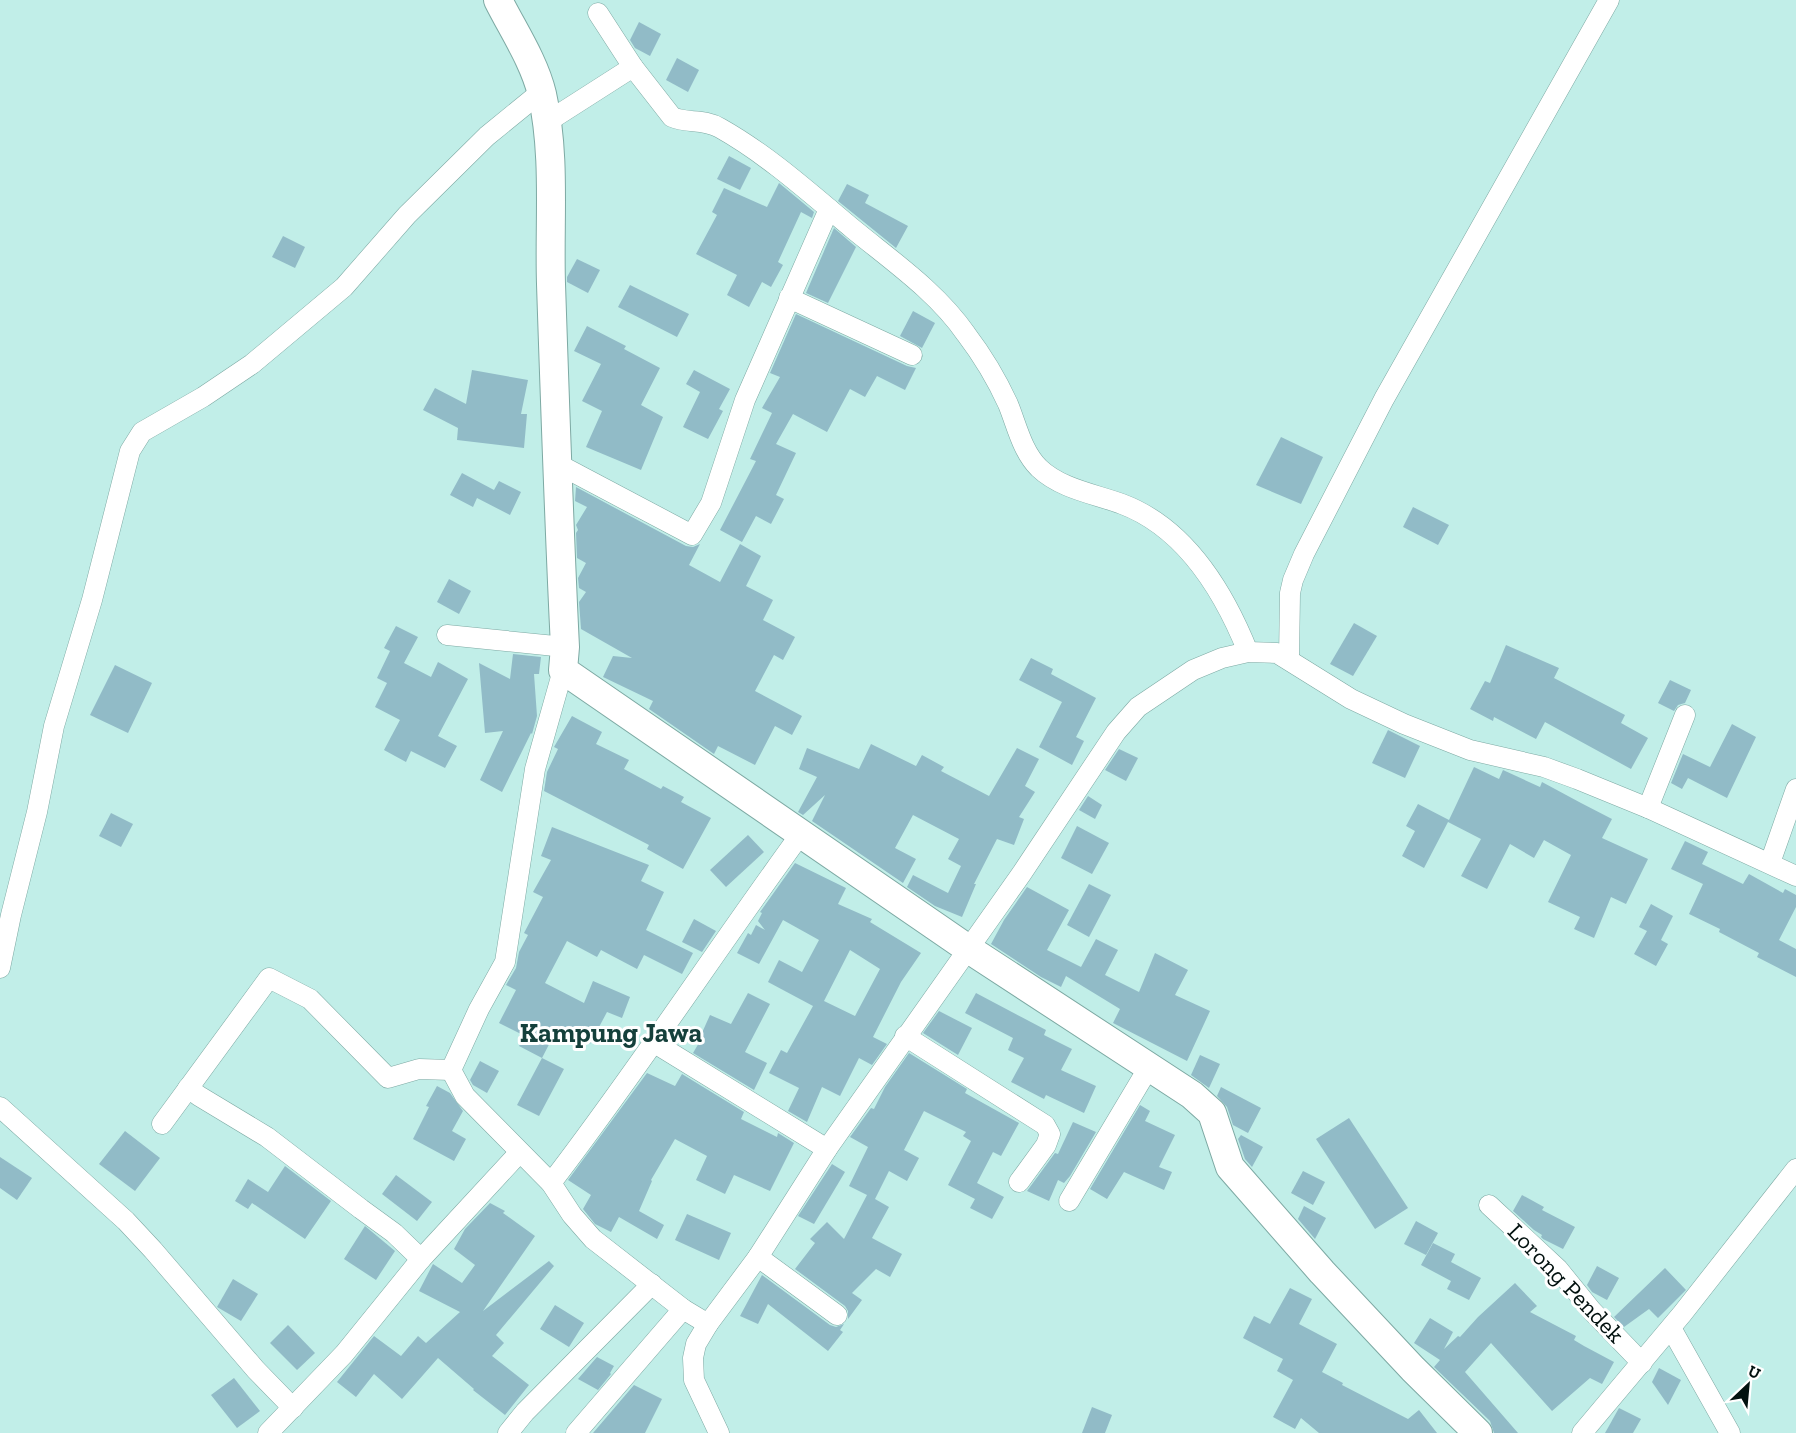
<svg xmlns="http://www.w3.org/2000/svg" width="1796" height="1433" font-family="'Zilla Slab',serif">
  <style>
    .building { fill: #91bbc7; fill-rule: evenodd }
    .lines { fill: none; stroke-linecap: round; stroke-linejoin: round }
    .street-casing { stroke: #7da9a3; stroke-width: 21 }
    .secondary-casing { stroke: #7da9a3; stroke-width: 30 }
    .street { stroke: #fff; stroke-width: 20 }
    .secondary { stroke: #fff; stroke-width: 28 }
    .labels { text-anchor: middle; stroke-width: 6; stroke-linejoin: round; paint-order: stroke }
    .street-label { font-size: 24px; fill: #02110f; stroke: #fff }
    .quarter-label { font-size: 27px; font-weight: bold; fill: #15403b; stroke: #fff }
  </style>
  <rect width="100%" height="100%" fill="#c1eee8"/>
  <g class="building">
    <polygon points="639,22 661,34 650,56 635,48 630,40"/>
    <polygon points="677,58 699,70 688,92 666,80"/>
    <polygon points="729,156 751,168 740,190 717,179"/>
    <polygon points="779,183 814,212 812,218 801,212 778,262 783,265 771,287 762,282 749,307 727,295 737,275 696,254 717,215 712,212 724,188 767,207"/>
    <polygon points="847,184 869,195 865,203 908,226 896,248 838,201"/>
    <polygon points="834,228 856,247 828,303 806,293"/>
    <polygon points="283,236 305,247 295,268 272,257"/>
    <polygon points="577,259 600,270 588,293 567,282 567,277"/>
    <polygon points="630,285 689,314 677,337 618,307"/>
    <polygon points="913,311 935,323 922,348 900,336"/>
    <polygon points="796,314 907,366 916,368 905,390 877,376 865,397 850,389 827,432 793,414 776,444 796,453 776,495 784,499 771,524 756,516 742,542 720,530 756,461 750,459 772,413 762,408 780,377 770,373"/>
    <polygon points="587,326 626,346 624,349 660,368 641,405 663,417 641,470 586,447 602,411 582,401 601,364 574,351"/>
    <polygon points="472,370 528,380 521,414 527,414 524,448 457,440 458,428 423,410 435,388 466,404"/>
    <polygon points="694,370 730,389 719,409 723,411 708,439 683,427 700,392 686,384"/>
    <polygon points="1281,437 1323,457 1301,504 1256,485"/>
    <polygon points="462,473 494,490 499,481 521,492 510,515 477,498 473,507 450,495"/>
    <polygon points="576,487 686,546 693,547 700,544 689,565 720,582 740,544 761,556 746,586 773,600 763,620 795,637 783,660 774,655 755,691 802,716 792,735 775,726 755,765 718,746 714,754 649,709 653,701 603,677 613,656 632,658 581,629 579,602 586,592 579,588 578,578 586,563 577,558 576,533 578,530 576,525 587,507 575,501"/>
    <polygon points="1413,507 1449,525 1438,545 1403,527"/>
    <polygon points="449,579 471,591 459,614 437,602"/>
    <polygon points="1354,623 1377,636 1353,676 1330,664"/>
    <polygon points="396,626 418,637 404,663 431,677 438,662 468,679 438,736 457,746 445,768 411,751 406,762 384,750 400,720 375,707 387,683 377,678 390,651 384,648"/>
    <polygon points="1506,645 1559,668 1554,678 1625,715 1621,723 1648,738 1631,769 1545,722 1536,739 1494,717 1493,721 1470,709 1485,681 1490,683"/>
    <polygon points="513,654 541,657 539,674 534,674 537,716 532,734 531,733 502,792 480,780 503,731 485,733 479,663 510,679"/>
    <polygon points="1031,658 1053,669 1051,674 1096,698 1076,737 1084,741 1072,765 1039,747 1062,702 1019,680"/>
    <polygon points="115,665 152,683 128,733 90,715"/>
    <polygon points="1670,680 1691,690 1685,703 1678,705 1674,711 1658,703"/>
    <polygon points="572,716 602,732 596,744 629,760 624,769 661,789 663,786 684,797 681,802 711,818 683,869 647,849 649,845 544,791 547,772 558,749 554,747"/>
    <polygon points="1732,724 1756,737 1727,798 1688,778 1682,789 1671,783 1683,754 1710,767"/>
    <polygon points="1388,730 1420,746 1405,778 1372,763"/>
    <polygon points="871,744 916,766 922,755 944,767 941,771 989,796 1017,748 1039,759 1025,786 1035,792 1019,817 1024,819 1014,845 997,839 974,884 976,884 962,917 935,906 907,887 913,875 948,893 961,866 948,859 959,839 913,815 895,848 916,859 903,883 812,821 825,795 803,815 798,812 817,777 799,769 807,748 859,769"/>
    <polygon points="1119,749 1138,758 1126,781 1105,770"/>
    <polygon points="1474,767 1499,779 1503,770 1540,787 1542,782 1581,803 1612,819 1602,838 1648,859 1626,904 1611,897 1594,938 1574,929 1580,917 1548,902 1571,855 1544,840 1534,858 1510,844 1487,889 1461,876 1481,839 1448,822 1424,868 1402,856 1415,831 1406,826 1418,804 1449,820"/>
    <polygon points="1088,796 1102,805 1095,819 1079,810"/>
    <polygon points="111,813 133,824 121,847 99,836"/>
    <polygon points="1077,826 1109,843 1092,874 1061,858"/>
    <polygon points="552,827 649,865 641,881 664,892 646,930 693,953 682,974 644,955 637,969 601,950 597,957 567,941 545,983 584,1003 593,981 630,997 622,1018 607,1012 590,1044 558,1027 542,1058 519,1046 525,1036 499,1023 516,990 506,985 516,968 519,952 528,935 524,933 543,897 533,892 551,860 541,856"/>
    <polygon points="748,835 764,852 726,887 710,870"/>
    <polygon points="1685,841 1708,852 1702,864 1743,884 1749,874 1783,893 1785,889 1796,895 1796,907 1779,940 1796,949 1796,977 1757,957 1759,953 1719,932 1720,929 1689,914 1703,884 1671,869"/>
    <path d="M795 863 846 888 838 904 872 919 870 922 921 953 901 982 873 1037 887 1044 872 1065 859 1058 840 1096 822 1087 807 1122 788 1111 799 1088 769 1073 781 1050 787 1053 813 1006 768 982 779 960 802 972 819 940 783 920 759 964 737 953 748 933 751 935 756 925 765 930 758 921 762 913 760 912ZM850 950 880 969 855 1016 824 1001Z"/>
    <polygon points="1089,884 1111,895 1089,937 1067,925"/>
    <polygon points="1027,887 1069,910 1047,950 1081,967 1096,939 1118,950 1105,975 1139,992 1155,953 1188,970 1175,995 1210,1011 1187,1061 1113,1023 1120,1009 1066,976 1061,987 1041,977 991,944 1004,920"/>
    <polygon points="1651,904 1673,916 1661,940 1668,944 1656,966 1634,954 1647,931 1639,927"/>
    <polygon points="694,919 716,931 702,952 682,942"/>
    <polygon points="748,993 770,1004 745,1052 767,1063 754,1090 693,1053 703,1036 701,1035 710,1015 731,1024"/>
    <polygon points="976,993 1046,1030 1044,1035 1072,1049 1061,1070 1096,1086 1084,1113 1046,1095 1044,1099 1011,1082 1024,1058 1008,1050 1013,1038 965,1013"/>
    <polygon points="939,1011 972,1028 958,1055 923,1033"/>
    <polygon points="909,1053 967,1089 965,1093 1019,1123 1001,1156 993,1152 977,1183 1004,1197 992,1219 970,1208 975,1199 948,1185 971,1141 963,1136 966,1132 924,1111 904,1150 919,1158 907,1181 889,1171 875,1199 889,1207 872,1238 902,1254 890,1277 876,1269 852,1293 862,1300 848,1319 848,1311 845,1306 795,1269 815,1243 810,1239 827,1222 844,1239 867,1195 849,1186 868,1147 850,1137 871,1108 874,1109 885,1087"/>
    <polygon points="1200,1055 1220,1064 1209,1088 1191,1075"/>
    <polygon points="542,1058 564,1069 539,1116 517,1105"/>
    <polygon points="480,1061 499,1071 487,1093 473,1085 470,1080"/>
    <polygon points="647,1073 675,1086 682,1074 744,1112 741,1119 777,1137 778,1133 794,1143 770,1191 734,1175 725,1194 696,1180 707,1156 675,1139 651,1180 652,1181 639,1211 664,1225 657,1239 619,1217 611,1232 595,1224 583,1209 591,1195 568,1180"/>
    <polygon points="437,1086 450,1093 463,1111 452,1131 466,1139 454,1161 413,1139 429,1107 426,1106"/>
    <polygon points="1221,1087 1261,1108 1248,1133 1233,1125 1227,1107 1217,1096"/>
    <polygon points="1140,1105 1150,1111 1145,1121 1175,1135 1159,1167 1172,1172 1164,1190 1124,1172 1107,1199 1090,1189"/>
    <polygon points="1349,1118 1408,1208 1375,1229 1316,1139"/>
    <polygon points="1073,1122 1096,1132 1070,1176 1064,1183 1058,1180 1049,1201 1027,1191 1055,1153 1058,1154"/>
    <polygon points="125,1131 160,1158 135,1191 99,1164"/>
    <polygon points="1241,1135 1263,1147 1252,1167 1245,1159 1238,1139"/>
    <polygon points="0,1157 32,1178 17,1200 0,1188"/>
    <polygon points="832,1164 845,1172 814,1224 798,1216"/>
    <polygon points="285,1166 331,1201 305,1239 252,1203 248,1209 235,1201 248,1179 268,1192"/>
    <polygon points="1303,1171 1325,1182 1313,1205 1291,1193"/>
    <polygon points="396,1175 432,1202 417,1221 382,1194"/>
    <polygon points="1522,1195 1544,1207 1542,1210 1575,1227 1563,1249 1543,1239 1541,1237 1542,1235 1534,1230 1513,1211"/>
    <polygon points="490,1203 505,1211 503,1213 535,1236 483,1311 549,1261 554,1266 496,1335 504,1343 492,1356 529,1385 505,1415 473,1390 474,1389 438,1358 402,1399 374,1374 356,1397 337,1382 374,1336 401,1356 418,1336 426,1343 460,1312 419,1291 433,1264 462,1283 475,1265 454,1249 465,1229"/>
    <polygon points="1304,1206 1326,1218 1315,1239 1298,1219"/>
    <polygon points="687,1214 731,1233 719,1260 675,1240"/>
    <polygon points="1416,1221 1438,1233 1426,1255 1404,1244"/>
    <polygon points="365,1226 395,1251 376,1280 344,1259"/>
    <polygon points="1433,1243 1455,1254 1451,1262 1481,1278 1469,1300 1447,1289 1451,1281 1421,1265"/>
    <polygon points="1597,1266 1619,1278 1607,1300 1592,1292 1587,1285"/>
    <polygon points="1665,1268 1686,1290 1658,1318 1649,1309 1624,1327 1614,1317"/>
    <polygon points="762,1275 830,1325 836,1327 844,1324 840,1330 843,1332 828,1351 768,1304 758,1324 740,1316"/>
    <polygon points="233,1279 258,1294 241,1321 217,1307"/>
    <polygon points="1515,1283 1537,1306 1530,1312 1576,1336 1574,1340 1584,1346 1582,1348 1584,1346 1614,1362 1602,1384 1590,1378 1552,1411 1491,1343 1465,1372 1518,1433 1494,1433 1490,1421 1434,1367 1440,1360 1414,1343 1430,1318 1453,1332 1444,1349 1458,1336 1460,1337 1478,1317"/>
    <polygon points="1290,1288 1312,1299 1299,1324 1337,1344 1322,1372 1343,1383 1342,1385 1408,1419 1419,1410 1437,1433 1319,1433 1301,1418 1295,1429 1273,1417 1293,1380 1277,1371 1283,1359 1243,1338 1254,1316 1270,1324"/>
    <polygon points="555,1305 584,1323 569,1347 540,1329"/>
    <polygon points="288,1325 315,1353 297,1370 270,1343"/>
    <polygon points="597,1357 614,1366 610,1373 611,1374 598,1390 578,1379"/>
    <polygon points="1659,1368 1681,1380 1668,1405 1652,1382"/>
    <polygon points="234,1378 260,1411 237,1428 211,1395"/>
    <polygon points="634,1385 662,1399 645,1433 593,1433"/>
    <polygon points="1092,1407 1112,1415 1105,1433 1082,1433"/>
    <polygon points="1619,1408 1641,1419 1633,1433 1605,1433"/>
  </g>
  <g class="lines">
    <defs>
      <g id="street">
        <path d="M598 13 633 67 672 117C688 124 703 118 720 128 768 155 811 194 853 229 892 261 937 292 966 334 982 355 997 380 1008 404 1017 426 1022 451 1039 468 1061 489 1095 494 1122 504 1186 528 1224 592 1248 652"/>
        <polyline points="547,122 633,67"/>
        <polyline points="789,298 912,355"/>
        <polyline points="556,463 692,535 711,503 745,400 829,209"/>
        <polyline points="447,635 565,647"/>
        <polyline points="1289,659 1290,593 1293,580 1304,554 1384,399 1609,0"/>
        <polyline points="563,670 535,769 505,962 479,1009 451,1070 465,1096 551,1183 572,1215 593,1239 683,1309 708,1324"/>
        <polyline points="1648,808 1685,715"/>
        <polyline points="1770,863 1796,789"/>
        <polyline points="0,968 11,915 37,812 54,726 92,600 130,451 142,432 203,397 252,364 344,287 407,215 487,136 541,92"/>
        <polyline points="905,1036 1045,1125 1050,1134 1046,1145 1019,1182"/>
        <polyline points="653,1042 827,1149"/>
        <polyline points="188,1088 199,1096 267,1137 361,1209 394,1233 421,1259"/>
        <polyline points="0,1107 126,1221 153,1250 256,1370 293,1408"/>
        <polyline points="162,1124 269,978 310,999 388,1078 419,1069 451,1070"/>
        <path d="M551 1183C638 1070 716 950 800 835"/>
        <polyline points="1069,1201 1149,1067"/>
        <polyline points="1489,1205 1558,1269 1592,1311 1642,1363"/>
        <polyline points="758,1257 837,1315"/>
        <polyline points="1671,1328 1730,1433"/>
        <polyline points="268,1433 344,1354 421,1259 519,1153"/>
        <polyline points="508,1433 525,1412 652,1284"/>
        <polyline points="576,1433 683,1309"/>
        <polyline points="719,1433 694,1380 693,1358 696,1344 708,1324 758,1257 827,1149 1022,873 1116,732 1138,707 1193,670 1222,658 1248,652 1277,653 1351,699 1404,724 1470,750 1544,767 1577,779 1648,808 1796,876"/>
        <polyline points="1582,1433 1682,1314 1796,1169"/>
      </g>
      <path id="secondary" d="M498 0C513 30 534 61 542 94 556 156 549 221 551 284 555 405 559 526 565 647L563 670 967 948 1192 1095 1212 1113 1230 1167 1322 1272 1413 1369 1478 1433"/>
    </defs>
    <use href="#street" class="street-casing"/>
    <use href="#secondary" class="secondary-casing"/>
    <use href="#street" class="street"/>
    <use href="#secondary" class="secondary"/>
  </g>
  <g class="labels">
    <g class="street-label">
      <text transform="translate(1566 1283) rotate(46)" y="8">Lorong Pendek</text>
    </g>
    <g class="quarter-label">
      <text x="611" y="1042">Kampung Jawa</text>
    </g>
  </g>
  <g transform="translate(1748 1385) rotate(26)" stroke="#ffffff" stroke-width="4.5" paint-order="stroke">
  <path d="M0-4.5L10 22L0 15L-10 22Z" fill="#02110f"/>
  <text y="-9" font-size="16" font-weight="bold" text-anchor="middle" fill="#02110f">U</text>
  </g>
</svg>
